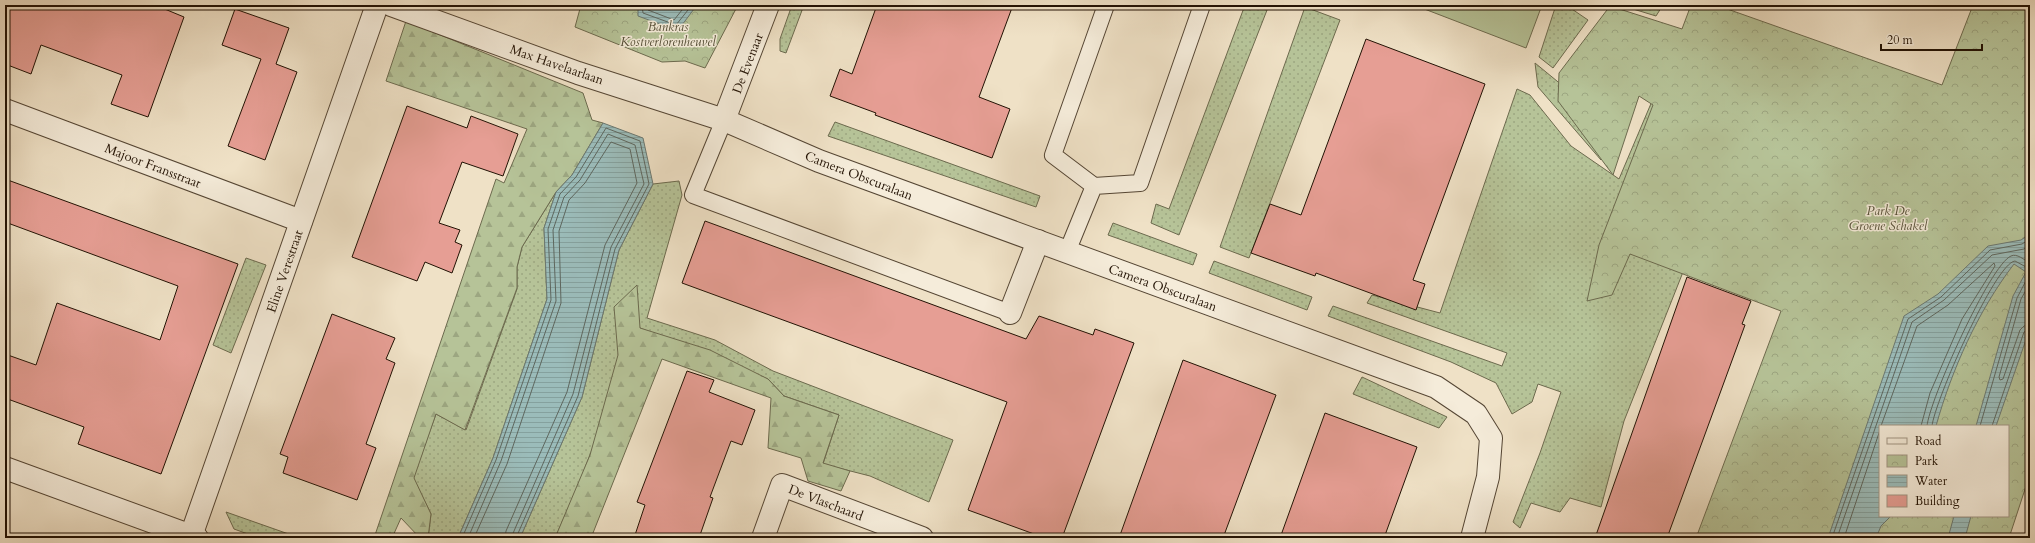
<svg xmlns="http://www.w3.org/2000/svg" width="2035" height="543" font-family="Cardo,serif">
  <style>
    .grass { fill: url(#grass-dots); stroke: #6c6a4e }
    .forest { fill: url(#forest-firs); stroke: #6c6a4e }
    .park { fill: url(#park-crowns); stroke: #6c6a4e; fill-rule: evenodd }
    .pitch { fill: #b6c398; stroke: #6c6a4e }
    .water { fill: url(#water-rules); stroke: #6b7871 }
    .lines { fill: none; stroke-linecap: round; stroke-linejoin: round }
    .shore { stroke: #5e675f; stroke-width: 1 }
    .building { fill: #e69e94; stroke: #221204 }
    .service-casing { stroke: #554634; stroke-width: 18 }
    .minor-casing { stroke: #554634; stroke-width: 24 }
    .service { stroke: #f5ecda; stroke-width: 16 }
    .minor { stroke: #f5ecda; stroke-width: 22 }
    .labels { text-anchor: middle; stroke-width: 3; stroke-linejoin: round; paint-order: stroke }
    .park-label { font-size: 13px; font-style: italic; fill: #565038; stroke: #f5ecda }
    .street-label { font-size: 13px; fill: #221204; stroke: #f5ecda }
  </style>
  <defs>
    <pattern id="grass-dots" width="8" height="8" patternUnits="userSpaceOnUse"><rect width="8" height="8" fill="#b6c398"/><path d="M2 2h.1M6 6h.1" fill="none" stroke="#9ca681" stroke-width="1.8" stroke-linecap="round"/></pattern>
    <pattern id="forest-firs" width="22" height="20" patternUnits="userSpaceOnUse"><rect width="22" height="20" fill="#b6c398"/><path d="M5 1l3.5 6h-7zM16 11l3.5 6h-7z" fill="#9ca681"/></pattern>
    <pattern id="park-crowns" width="20" height="18" patternUnits="userSpaceOnUse"><rect width="20" height="18" fill="#b6c398"/><path d="M2 6a3 3 0 1 1 6 0M12 15a3 3 0 1 1 6 0" fill="none" stroke="#9ca681"/></pattern>
    <pattern id="water-rules" width="6" height="5" patternUnits="userSpaceOnUse"><rect width="6" height="5" fill="#9bbcba"/><path d="M0 2.5h6" fill="none" stroke="#85a19e"/></pattern>
  </defs>
  <rect width="100%" height="100%" fill="#efe1c6"/>
  <filter id="stains"><feTurbulence type="fractalNoise" baseFrequency=".005" numOctaves="4"/><feColorMatrix values="0 0 0 0 .2 0 0 0 0 .09 0 0 0 0 .02 0 0 0 .5 -.17"/></filter>
  <radialGradient id="worn" r=".72"><stop offset=".6" stop-color="#630" stop-opacity="0"/><stop offset="1" stop-color="#630" stop-opacity=".3"/></radialGradient>
  <g class="grass">
    <polygon points="792,5 804,5 786,53 780,51 780,39"/>
    <polygon points="1245,5 1269,5 1179,235 1151,223 1156,204 1169,209"/>
    <polygon points="1556,5 1566,5 1588,20 1553,68 1539,57"/>
    <polygon points="1620,5 1663,5 1656,16"/>
    <polygon points="1305,7 1340,20 1249,258 1220,247"/>
    <polygon points="1672,54 1823,325 1685,267 1624,421 1601,507 1570,498 1560,512 1531,503 1520,528 1513,522 1540,453 1561,392 1538,384 1532,402 1512,414 1496,383 1451,362 1328,316 1333,306 1502,366 1507,353 1367,303 1372,295 1440,313 1517,89 1530,95 1571,146 1619,179"/>
    <polygon points="1535,63 1613,127 1601,160 1538,87"/>
    <polygon points="835,122 1040,196 1036,207 828,136"/>
    <polygon points="679,181 682,195 647,318 715,340 773,371 953,440 929,502 870,476 823,464 839,415 784,396 768,379 640,328 573,498 555,538 520,538 582,397 619,250 653,184"/>
    <polygon points="556,192 544,228 547,299 493,458 458,538 428,538 431,514 413,478 436,414 466,430 517,289 517,267 522,247"/>
    <polygon points="1113,223 1197,254 1193,265 1108,235"/>
    <polygon points="246,258 266,265 231,353 213,345"/>
    <polygon points="1214,261 1312,297 1307,310 1209,273"/>
    <polygon points="1362,377 1447,417 1439,428 1353,394"/>
    <polygon points="226,512 300,538 259,538 234,529"/>
  </g>
  <g class="forest">
    <polygon points="406,21 583,93 592,120 603,123 572,175 556,192 522,247 517,267 517,288 465,430 436,414 414,478 431,514 428,538 420,538 401,518 392,538 374,538 496,179 504,183 527,129 386,81"/>
    <polygon points="637,285 640,328 710,350 768,379 784,396 839,415 823,463 850,471 841,491 808,481 801,458 768,448 771,398 662,359 591,538 555,538 590,455 618,355 614,307"/>
  </g>
  <g class="park">
    <polygon points="581,5 738,5 705,68 685,61 662,62 575,27"/>
    <path d="M1691 5H1716L1942 85 1973 5H2030V474L2009 538H1696L1781 311 1630 254 1612 295 1587 301 1599 245 1653 105 1639 96 1613 175 1558 101 1559 73 1610 6 1682 29ZM1880 426H2008V516H1880Z"/>
  </g>
  <polygon class="pitch" points="1414,5 1542,5 1526,48"/>
  <g class="water">
    <polygon points="638,5 697,5 679,29 673,29 638,16"/>
    <polygon points="603,123 643,138 653,184 619,250 582,397 520,538 458,538 493,458 547,299 544,228 556,192 572,175"/>
    <path d="M2030 234V328L1996 426H1976L2013 296 2026 272 2014 264C1978 311 1952 369 1936 426H1880V516H1891L1881 526 1876 538H1828L1904 316 1938 294 1988 246 2021 240Z"/>
    <polygon points="1954,516 1971,516 1965,538 1948,538"/>
  </g>
  <g class="lines">
    <g class="shore">
      <polyline points="642,5 643,13 676,25 692,5"/>
      <polyline points="647,5 648,10 674,20 686,5"/>
      <polyline points="2030,283 2021,299 1999,377 2000,380 2003,379 2020,330 2024,326 2030,324"/>
      <polyline points="1881,426 1917,326 1948,305 1994,263 1995,266 1962,319 1930,393 1921,426"/>
      <path d="M1927 426C1929 401 1990 265 2011 256 2017 253 2024 260 2030 263"/>
      <path d="M1932 426C1934 403 1995 263 2015 261L2028 268 2030 273 2017 298 1980 426"/>
      <polyline points="1992,426 2024,332 2030,329"/>
      <polyline points="462,538 496,460 551,300 548,229 560,194 576,177 606,128 640,141 649,184 615,249 578,396 516,538"/>
      <polyline points="468,538 501,461 556,301 553,230 564,197 580,180 608,134 635,145 644,184 611,247 573,394 511,538"/>
      <polyline points="474,538 507,464 561,303 559,231 569,200 585,183 611,142 630,149 637,183 605,245 567,392 506,531 505,538"/>
      <polyline points="1832,538 1908,319 1941,297 1990,250 2022,244 2030,239"/>
      <polyline points="1837,538 1912,322 1944,300 1992,255 2024,249 2030,245"/>
      <polyline points="1844,538 1880,430"/>
    </g>
  </g>
  <g class="building">
    <polygon points="5,5 155,5 184,17 148,117 111,104 122,75 41,45 31,74 5,64"/>
    <polygon points="877,5 1013,5 979,97 1010,109 992,158 875,115 876,113 830,96 840,69 852,74"/>
    <polygon points="235,9 289,28 276,64 297,72 265,160 228,146 261,59 222,45"/>
    <polygon points="1366,39 1485,84 1413,280 1425,284 1416,310 1316,273 1315,276 1251,253 1270,204 1301,215"/>
    <polygon points="407,106 467,128 471,116 518,134 503,176 462,162 439,223 460,230 455,242 462,245 452,273 425,262 417,281 352,257"/>
    <polygon points="5,179 238,264 161,474 78,444 84,427 5,398 5,354 36,365 57,303 160,340 178,286 5,222"/>
    <polygon points="705,221 1026,339 1039,316 1093,335 1095,329 1134,343 1062,538 1045,538 968,510 1007,402 682,283"/>
    <polygon points="1687,277 1751,301 1742,324 1745,325 1667,538 1595,538"/>
    <polygon points="332,314 395,338 386,359 395,363 366,444 376,448 357,500 283,473 288,457 280,454"/>
    <polygon points="1183,360 1276,395 1223,538 1119,538"/>
    <polygon points="687,371 714,380 709,392 755,410 742,445 731,441 710,497 713,498 699,538 634,538 645,505 637,502"/>
    <polygon points="1325,413 1417,447 1384,538 1280,538"/>
  </g>
  <g class="lines">
    <defs>
      <g id="service">
        <polyline points="724,120 693,195 1010,313"/>
        <polyline points="1094,186 1053,155 1106,5"/>
        <polyline points="1067,252 1094,186 1140,183 1202,5"/>
      </g>
      <g id="minor">
        <polyline points="391,5 578,73 724,120 819,161 1436,387 1476,414 1491,438 1488,477 1472,538"/>
        <polyline points="5,110 301,221"/>
        <polyline points="724,120 768,5"/>
        <polyline points="1010,313 1038,241"/>
        <polyline points="5,468 197,538"/>
        <polyline points="191,536 377,5"/>
        <polyline points="763,538 782,485 922,538"/>
      </g>
    </defs>
    <use href="#service" class="service-casing"/>
    <use href="#minor" class="minor-casing"/>
    <use href="#service" class="service"/>
    <use href="#minor" class="minor"/>
  </g>
  <g class="labels">
    <g class="park-label">
      <text x="668" y="31">Bankras<tspan x="668" dy="15">Kostverlorenheuvel</tspan></text>
      <text x="1888" y="215">Park De<tspan x="1888" dy="15">Groene Schakel</tspan></text>
    </g>
    <g class="street-label">
      <text transform="translate(747 63) rotate(-69)" y="5">De Evenaar</text>
      <text transform="translate(557 64) rotate(19)" y="5">Max Havelaarlaan</text>
      <text transform="translate(153 165) rotate(21)" y="5">Majoor Fransstraat</text>
      <text transform="translate(859 175) rotate(21)" y="5">Camera Obscuralaan</text>
      <text transform="translate(284 271) rotate(-71)" y="5">Eline Verestraat</text>
      <text transform="translate(1163 287) rotate(20)" y="5">Camera Obscuralaan</text>
      <text transform="translate(826 502) rotate(21)" y="5">De Vlaschaard</text>
    </g>
  </g>
  <rect width="2035" height="543" fill="none" stroke="#efe1c6" stroke-width="20"/>
  <rect x="6" y="6" width="2023" height="531" fill="none" stroke="#221204" stroke-width="2"/>
  <rect x="10" y="10" width="2015" height="523" fill="none" stroke="#221204"/>
  <rect x="1879" y="425" width="130" height="92" fill="#f5ecda" stroke="#a19584"/>
  <rect x="1887" y="438" width="20" height="6" fill="#f5ecda" stroke="#a19584"/>
  <text x="1915" y="445" font-size="12" fill="#221204">Road</text>
  <rect x="1887" y="455" width="20" height="12" fill="url(#park-crowns)" stroke="#a19584"/>
  <text x="1915" y="465" font-size="12" fill="#221204">Park</text>
  <rect x="1887" y="475" width="20" height="12" fill="url(#water-rules)" stroke="#a19584"/>
  <text x="1915" y="485" font-size="12" fill="#221204">Water</text>
  <rect x="1887" y="495" width="20" height="12" fill="#e69e94" stroke="#a19584"/>
  <text x="1915" y="505" font-size="12" fill="#221204">Building</text>
  <path d="M1881 44v6h101v-6" fill="none" stroke="#221204" stroke-width="2"/>
  <text x="1887" y="44" font-size="12" fill="#221204" stroke="#f5ecda" stroke-width="3" paint-order="stroke">20 m</text>
  <rect width="100%" height="100%" filter="url(#stains)"/>
  <rect width="100%" height="100%" fill="url(#worn)"/>
</svg>
